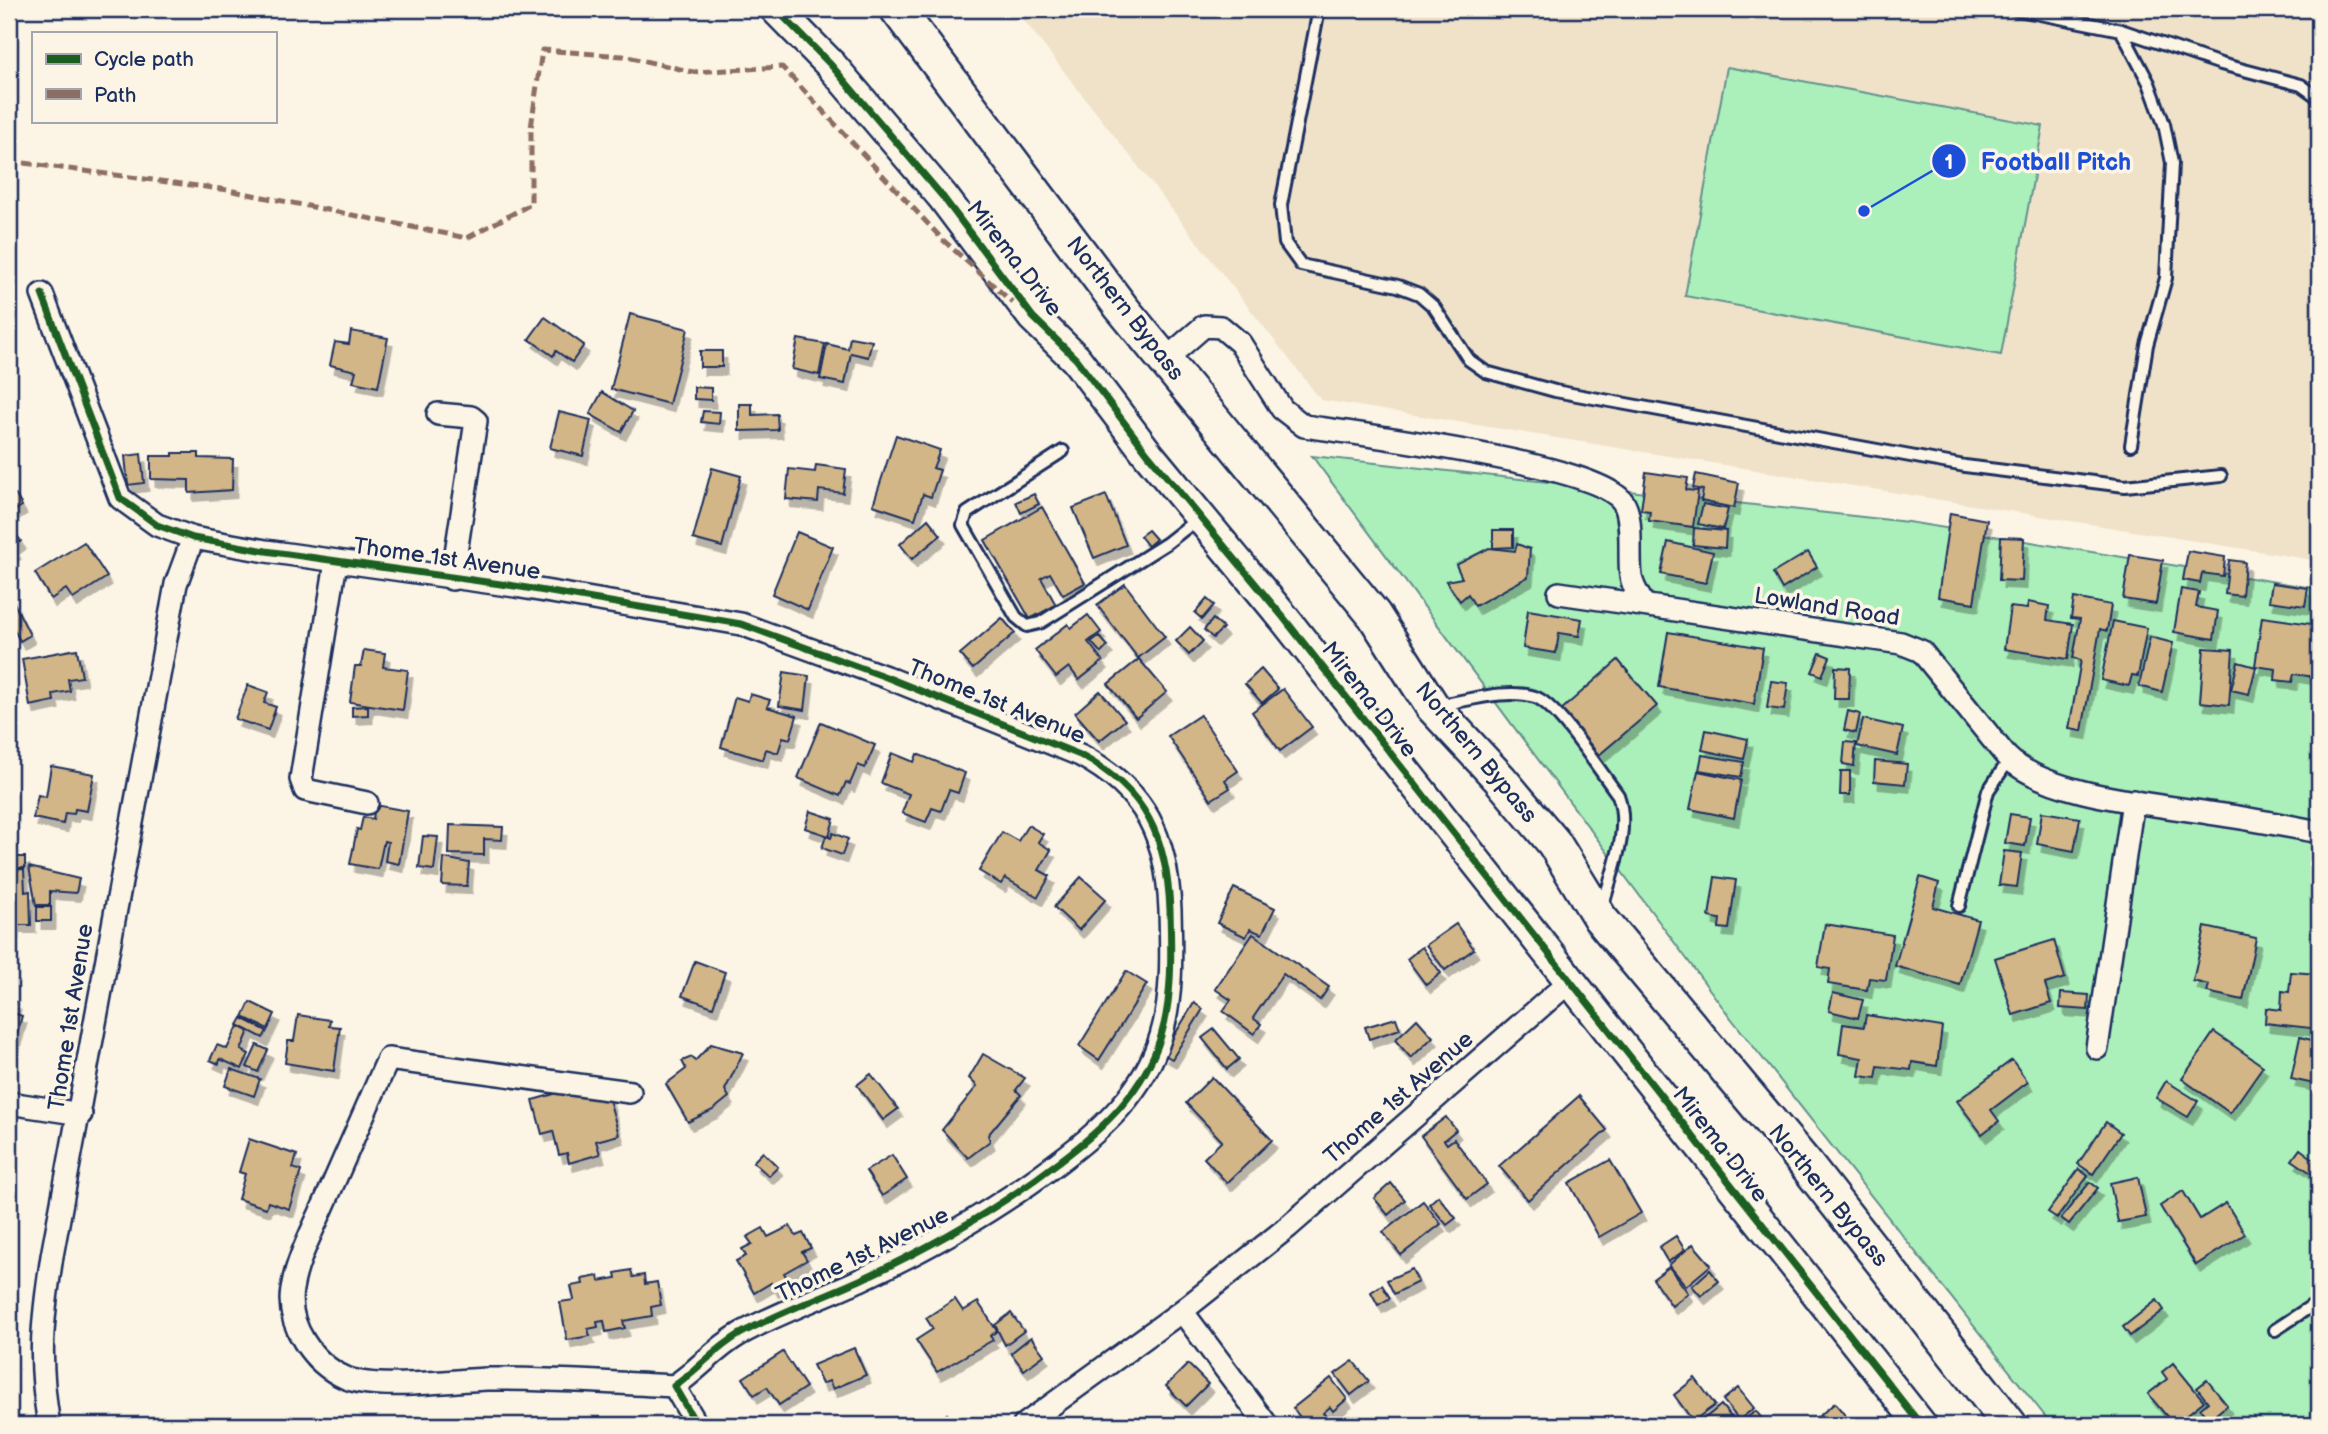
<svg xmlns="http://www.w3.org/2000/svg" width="2328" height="1434" font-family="'Balsamiq Sans',sans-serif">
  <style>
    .built { fill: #f0e2c9 }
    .green { fill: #abf0bb; stroke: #63908c; stroke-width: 2 }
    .building { fill: #d3b687; stroke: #1b2f5e; stroke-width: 2; filter: url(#shadow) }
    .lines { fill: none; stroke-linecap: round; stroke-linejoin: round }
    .lane-casing { stroke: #1b2f5e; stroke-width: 16 }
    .street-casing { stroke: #1b2f5e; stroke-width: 26 }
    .secondary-casing { stroke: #1b2f5e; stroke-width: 35 }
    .primary-casing { stroke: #1b2f5e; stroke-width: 38 }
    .lane { stroke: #fcf5e5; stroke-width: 10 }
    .street { stroke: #fcf5e5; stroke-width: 21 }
    .secondary { stroke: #fcf5e5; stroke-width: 30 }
    .primary { stroke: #fcf5e5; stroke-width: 33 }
    .quiet { stroke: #8d6e63; stroke-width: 5; stroke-dasharray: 10 5; stroke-linecap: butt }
    .cycleway-casing { stroke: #fcf5e5; stroke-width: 11 }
    .cycleway { stroke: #1b5e20; stroke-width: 7 }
    .labels { text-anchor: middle; stroke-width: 7; stroke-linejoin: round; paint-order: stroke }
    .street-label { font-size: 23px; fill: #1b2f5e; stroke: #fcf5e5 }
    .leader { fill: none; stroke: #1d4ed8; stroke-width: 2.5 }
    .callout-dot { fill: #1d4ed8; stroke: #fcf5e5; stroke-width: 2.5 }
    .mark-label { font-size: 21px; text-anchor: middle; font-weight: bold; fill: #fff }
    .callout-label { font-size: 24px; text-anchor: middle; font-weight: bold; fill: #1d4ed8; stroke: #fcf5e5; stroke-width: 7; stroke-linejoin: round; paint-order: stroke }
  </style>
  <defs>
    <filter id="shadow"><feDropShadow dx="4.5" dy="8" stdDeviation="0" flood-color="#0004"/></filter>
  </defs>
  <rect width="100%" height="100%" fill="#fcf5e5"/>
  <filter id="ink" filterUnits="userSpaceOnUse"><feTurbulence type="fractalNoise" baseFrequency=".0143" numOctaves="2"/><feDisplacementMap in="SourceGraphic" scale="14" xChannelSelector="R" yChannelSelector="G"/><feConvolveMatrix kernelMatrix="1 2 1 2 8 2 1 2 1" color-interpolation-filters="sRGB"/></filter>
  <g filter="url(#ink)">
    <polygon class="built" points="1015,9 2319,9 2319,561 1321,400"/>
    <g class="green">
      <polygon points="1727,67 2043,126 2001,355 1685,296"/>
      <polygon points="1312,456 1908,522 2319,589 2319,1425 2052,1425 1727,1013"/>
    </g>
    <g class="building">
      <polygon points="630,314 688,329 669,404 611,389"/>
      <polygon points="545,317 584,345 572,362 556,351 553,356 529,339"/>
      <polygon points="351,331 388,338 378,387 353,382 356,371 330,365 335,342 349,344"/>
      <polygon points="850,337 872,341 868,357 851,353 845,384 820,379 827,344 848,349"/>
      <polygon points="798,339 825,344 819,375 792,369"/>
      <rect x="700" y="351" width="22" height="16"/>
      <polygon points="694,387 711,388 711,400 694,399"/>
      <polygon points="602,392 633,411 621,432 590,414"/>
      <polygon points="739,404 752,404 752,415 777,414 778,430 739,431"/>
      <polygon points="703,411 720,412 719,424 701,422"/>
      <polygon points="559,412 591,420 583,456 550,448"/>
      <polygon points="896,435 940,450 933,468 940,470 931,497 923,494 915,519 873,505"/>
      <polygon points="173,453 199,453 199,458 233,459 232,490 189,493 189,480 151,479 151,456 173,456"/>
      <polygon points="141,454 144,483 128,485 125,456"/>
      <polygon points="816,465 846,469 843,493 819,490 818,502 786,499 789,469 815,472"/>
      <polygon points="712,468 741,476 722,547 693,539"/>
      <polygon points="1646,472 1688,478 1686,490 1698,491 1693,527 1649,521 1650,511 1641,510"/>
      <polygon points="1696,474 1739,483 1734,508 1701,501 1703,490 1693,488"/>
      <polygon points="15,494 22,506 9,514 9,497"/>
      <polygon points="1034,494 1039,504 1021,513 1016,502"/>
      <polygon points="1106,495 1126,545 1094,558 1073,508"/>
      <polygon points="1703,504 1728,509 1723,529 1698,524"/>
      <polygon points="1042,507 1085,583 1063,595 1050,573 1041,578 1056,605 1030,619 985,540"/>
      <polygon points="1950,513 1987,520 1974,603 1938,597"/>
      <polygon points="928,519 941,535 912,559 900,544"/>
      <polygon points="9,525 21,541 13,547 16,551 9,556"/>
      <polygon points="1694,528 1726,531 1725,548 1693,545"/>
      <polygon points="1148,530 1156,539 1148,546 1140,536"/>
      <polygon points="1493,530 1513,530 1513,547 1493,548"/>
      <polygon points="797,532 833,547 808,610 772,594"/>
      <polygon points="2001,537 2024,538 2022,581 1999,580"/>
      <polygon points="84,542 107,577 73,599 66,589 51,599 35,573"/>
      <polygon points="1668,542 1713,552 1706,583 1661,574"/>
      <polygon points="1517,544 1530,549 1528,577 1475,606 1468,594 1460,601 1446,581 1462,578 1456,565 1489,548 1515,551"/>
      <polygon points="2188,551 2225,557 2223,576 2202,573 2200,583 2183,580"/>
      <polygon points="1808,552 1817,567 1782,589 1773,573"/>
      <polygon points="2130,555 2163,560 2156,604 2123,599"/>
      <polygon points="2229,560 2245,562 2242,596 2225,594"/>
      <polygon points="2272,583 2308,588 2305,606 2269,601"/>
      <polygon points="1125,584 1165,637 1138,658 1097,605"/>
      <polygon points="2181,589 2199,592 2196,607 2218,611 2214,639 2174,632"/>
      <polygon points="9,593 30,635 20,641 9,620"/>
      <polygon points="2074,598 2111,605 2107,631 2100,629 2082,731 2069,729 2081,660 2073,658 2080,619 2071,618"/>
      <polygon points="1207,599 1214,605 1202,619 1195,613"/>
      <polygon points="2028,602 2049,606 2047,620 2073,624 2068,659 2004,649 2010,607 2027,609"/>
      <polygon points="1528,610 1582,619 1579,636 1559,633 1556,653 1523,648"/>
      <polygon points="1088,615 1101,632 1088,642 1103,661 1079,680 1069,667 1056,677 1035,650 1068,624 1071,628"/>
      <polygon points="2262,617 2319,625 2315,677 2294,674 2292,682 2275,680 2276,669 2255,666"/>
      <polygon points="1002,618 1015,633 973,669 960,654"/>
      <polygon points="1213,619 1223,628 1213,638 1204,630"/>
      <polygon points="2113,621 2147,628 2138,676 2132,675 2129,686 2101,680"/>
      <polygon points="1190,627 1203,641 1189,655 1176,641"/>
      <polygon points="1668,632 1763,648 1754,704 1659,687"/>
      <polygon points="1099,636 1108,646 1101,653 1091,642"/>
      <polygon points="2150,637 2173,643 2162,692 2139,686"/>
      <polygon points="2204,648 2233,650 2229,705 2200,702"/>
      <polygon points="77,649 82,677 68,679 70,691 53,694 54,701 30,706 22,659"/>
      <polygon points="364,650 385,653 383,667 408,670 403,710 350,702 355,666 361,666"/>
      <polygon points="1820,653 1830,657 1822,676 1812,672"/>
      <polygon points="1139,659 1167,692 1136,718 1108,684"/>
      <polygon points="1618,660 1657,706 1599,755 1561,710"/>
      <polygon points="2238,662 2256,667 2249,694 2231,690"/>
      <polygon points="1835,667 1850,668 1849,699 1834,699"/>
      <polygon points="1261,669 1278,689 1262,703 1245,684"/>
      <polygon points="784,672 809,676 805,710 779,706"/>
      <polygon points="1771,681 1788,683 1784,710 1767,708"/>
      <polygon points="248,685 268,692 264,703 276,707 268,730 235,719"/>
      <polygon points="1283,689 1312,727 1280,751 1252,712"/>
      <polygon points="1100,691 1125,720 1099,741 1075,713"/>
      <polygon points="750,694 770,700 767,707 797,716 790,739 783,737 778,753 766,749 763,760 721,747 735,697 748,701"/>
      <polygon points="368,706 368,715 352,716 352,707"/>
      <polygon points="1848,711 1860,714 1856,733 1844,730"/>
      <polygon points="1200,715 1238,771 1225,780 1230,788 1211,800 1168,736"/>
      <polygon points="1863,719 1903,728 1897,755 1857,746"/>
      <polygon points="821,722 875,745 865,768 858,765 850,784 846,782 840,796 798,778"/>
      <polygon points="1706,730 1748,739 1744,759 1702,750"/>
      <polygon points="1845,742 1856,743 1854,766 1843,764"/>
      <polygon points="892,753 914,762 917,754 965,773 958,793 949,790 941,811 932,808 926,822 902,813 909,794 881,783"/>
      <polygon points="1702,755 1744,762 1741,777 1699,770"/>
      <polygon points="1875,761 1907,764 1905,784 1874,781"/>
      <polygon points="51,766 94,774 87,811 75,809 74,814 65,813 63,824 33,818 38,795 46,797"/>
      <polygon points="1698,771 1741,780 1734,818 1690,809"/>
      <polygon points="1841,771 1850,771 1850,795 1840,795"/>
      <polygon points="375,805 408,811 399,864 385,861 388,842 384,841 378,869 350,864 357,829 360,830 363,817 373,819"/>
      <polygon points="810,811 834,819 829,836 805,828"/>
      <polygon points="2042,812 2080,818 2074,851 2037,844"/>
      <polygon points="2010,814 2030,817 2025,846 2005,843"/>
      <polygon points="450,825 503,827 502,840 484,839 484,855 449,854"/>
      <polygon points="1028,825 1043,834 1038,842 1051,850 1039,870 1050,876 1038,897 1005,878 1001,884 979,871 1002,832 1018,841"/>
      <polygon points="833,833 848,839 842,855 822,848 826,836 831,838"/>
      <polygon points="423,836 438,837 434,870 419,868"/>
      <polygon points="2004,851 2022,853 2017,887 1999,885"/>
      <rect x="9" y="857" width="16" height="11"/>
      <polygon points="444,858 469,863 467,886 442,885"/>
      <polygon points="29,867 79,879 76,893 50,891 50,905 36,905"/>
      <polygon points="24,869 25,892 30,891 31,925 14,925 14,931 9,931 9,870"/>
      <polygon points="1081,877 1106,899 1079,930 1054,907"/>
      <polygon points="1715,877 1736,880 1729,929 1719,928 1720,919 1709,917"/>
      <polygon points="1920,877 1939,883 1933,907 1978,920 1960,985 1895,966"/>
      <polygon points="1234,888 1275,908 1262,934 1250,929 1246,937 1217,923"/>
      <rect x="37" y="907" width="14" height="14"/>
      <polygon points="1456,924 1474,949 1445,970 1426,945"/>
      <polygon points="1825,924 1893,935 1886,980 1869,978 1867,990 1828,984 1830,969 1818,967"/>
      <polygon points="2205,927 2256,938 2243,1000 2207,992 2209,985 2193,981"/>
      <polygon points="1253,934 1329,987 1320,1000 1283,974 1253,1018 1261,1024 1254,1034 1223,1011 1231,1000 1215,989"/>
      <polygon points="2054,940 2065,978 2045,984 2051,1003 2013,1015 1995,958"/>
      <polygon points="1422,947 1441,973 1426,985 1407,959"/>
      <polygon points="695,961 725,972 713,1007 682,996"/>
      <polygon points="1126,971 1147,984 1099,1060 1079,1046"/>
      <polygon points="2291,972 2319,974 2319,1029 2265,1023 2266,1008 2281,1010 2282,991 2289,992"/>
      <polygon points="1833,993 1863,1000 1858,1018 1829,1011"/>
      <polygon points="2061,993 2089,995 2088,1010 2060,1008"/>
      <polygon points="9,999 16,1002 13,1013 22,1016 9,1062"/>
      <polygon points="250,1002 275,1014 268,1029 243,1017"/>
      <polygon points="1194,1003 1203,1009 1172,1059 1163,1054"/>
      <polygon points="298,1015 330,1020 329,1026 340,1027 334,1071 285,1063 288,1041 294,1041"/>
      <polygon points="1866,1015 1942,1027 1937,1066 1912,1062 1911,1070 1878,1066 1876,1078 1859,1076 1862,1058 1839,1054 1843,1024 1864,1027"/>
      <polygon points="242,1018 267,1031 263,1038 238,1025"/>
      <polygon points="1396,1018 1400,1029 1369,1039 1365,1027"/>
      <polygon points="1417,1019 1433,1037 1411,1058 1395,1040"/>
      <polygon points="238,1026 249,1031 241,1050 249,1054 242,1069 220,1059 219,1064 210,1060 217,1045 227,1049"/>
      <polygon points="1214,1029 1239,1059 1227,1069 1202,1038"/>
      <polygon points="2214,1032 2263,1066 2230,1113 2182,1079"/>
      <polygon points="2300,1037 2319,1042 2319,1085 2291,1079"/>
      <polygon points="711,1044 743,1053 725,1090 729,1097 713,1110 688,1122 666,1084 686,1069 682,1061 692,1057 695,1061"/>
      <polygon points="257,1045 268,1050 258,1072 247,1067"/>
      <polygon points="983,1054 1025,1078 1016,1090 1021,1095 988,1135 990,1141 968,1158 942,1130 977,1086 969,1078"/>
      <polygon points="2012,1060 2028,1082 1991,1110 1999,1121 1982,1134 1957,1101"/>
      <polygon points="231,1069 260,1079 254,1096 225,1086"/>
      <polygon points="871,1074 898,1109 883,1120 857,1085"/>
      <polygon points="1212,1077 1272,1140 1227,1183 1204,1158 1222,1141 1186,1103"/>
      <polygon points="2166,1081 2198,1101 2188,1117 2156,1098"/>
      <polygon points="565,1086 567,1096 584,1091 586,1098 607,1092 619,1135 596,1141 600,1154 569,1163 567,1153 559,1155 553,1131 542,1134 533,1100 554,1094 553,1090"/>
      <polygon points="1579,1096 1607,1130 1528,1200 1499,1166"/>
      <polygon points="2317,1111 2319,1112 2319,1134 2310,1132"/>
      <polygon points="1446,1117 1456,1130 1444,1140 1447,1144 1454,1139 1487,1184 1467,1199 1421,1136"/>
      <polygon points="2106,1122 2121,1133 2093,1174 2078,1164"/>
      <polygon points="249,1139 297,1155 293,1168 301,1171 289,1209 268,1202 266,1208 238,1199 245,1174 239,1172"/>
      <polygon points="2300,1149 2319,1163 2314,1175 2292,1160"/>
      <polygon points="763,1152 778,1167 769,1176 753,1162"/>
      <polygon points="892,1155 907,1179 882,1196 866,1171"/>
      <polygon points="1610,1160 1641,1213 1599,1237 1569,1183"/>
      <polygon points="2079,1169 2088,1176 2057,1218 2048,1212"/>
      <polygon points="2138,1177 2146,1217 2118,1222 2110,1183"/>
      <polygon points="2090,1182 2098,1188 2069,1224 2061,1218"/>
      <polygon points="1391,1183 1405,1200 1388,1215 1374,1198"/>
      <polygon points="2183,1191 2200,1219 2226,1203 2245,1234 2196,1265 2160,1206"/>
      <polygon points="1438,1196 1456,1218 1447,1225 1429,1204"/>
      <polygon points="1423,1201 1441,1224 1401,1255 1383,1232"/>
      <polygon points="790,1226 796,1236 803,1233 811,1248 802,1252 807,1260 784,1273 789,1281 774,1289 771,1283 754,1293 736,1261 746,1256 742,1249 752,1244 747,1237 763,1228 768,1237"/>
      <polygon points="1676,1236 1685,1250 1668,1262 1659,1247"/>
      <polygon points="1693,1244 1711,1265 1686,1286 1669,1265"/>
      <polygon points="1669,1267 1688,1293 1672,1306 1653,1279"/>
      <polygon points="1412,1269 1418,1282 1394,1294 1387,1280"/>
      <polygon points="631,1270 633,1277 644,1275 645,1284 657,1282 661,1305 651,1307 652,1316 623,1321 625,1328 606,1332 604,1321 597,1322 598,1327 588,1329 590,1336 567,1340 560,1302 574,1300 571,1286 583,1284 582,1279 598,1276 599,1281 616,1278 615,1273"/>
      <polygon points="1710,1270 1719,1281 1701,1296 1692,1286"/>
      <polygon points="1382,1285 1390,1298 1378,1305 1371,1292"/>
      <polygon points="955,1299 963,1311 978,1302 997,1331 990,1336 993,1340 937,1372 916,1340 933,1329 926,1318"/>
      <polygon points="2157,1300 2164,1310 2130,1336 2123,1327"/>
      <polygon points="1011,1313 1024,1331 1005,1345 995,1325"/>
      <polygon points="1031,1337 1044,1355 1024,1370 1011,1353"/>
      <polygon points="854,1348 866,1375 833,1389 829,1381 822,1384 813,1365"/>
      <polygon points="783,1352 806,1387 779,1405 767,1387 754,1395 743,1378"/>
      <polygon points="1353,1361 1369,1381 1351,1395 1335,1374"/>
      <polygon points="2173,1363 2204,1401 2174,1425 2148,1394 2167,1379 2162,1372"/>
      <polygon points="1188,1364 1208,1384 1186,1406 1166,1386"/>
      <polygon points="1331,1378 1347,1399 1333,1411 1330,1407 1323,1413 1333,1425 1306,1425 1293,1408"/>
      <polygon points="1695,1378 1715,1405 1693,1421 1674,1395"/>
      <polygon points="2207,1380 2227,1405 2209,1420 2200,1409 2208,1402 2197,1388"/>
      <polygon points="1738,1388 1754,1408 1739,1420 1723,1400"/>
      <polygon points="1835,1403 1853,1425 1824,1425 1818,1417"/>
      <polygon points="1721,1405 1738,1425 1697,1425"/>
      <polygon points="1756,1411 1767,1425 1742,1425 1740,1423"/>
      <polygon points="947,1414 956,1423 954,1425 935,1425"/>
      <polygon points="541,1418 543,1425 497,1425"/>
    </g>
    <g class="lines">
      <defs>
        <g id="lane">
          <polyline points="1319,9 1281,205 1285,243 1301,265 1398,286 1419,294 1434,307 1469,360 1486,372 1555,391 1965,466 2125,486 2221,476"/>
          <polyline points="2014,9 2121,30 2221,64 2301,85 2319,98"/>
          <polyline points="2121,30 2149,83 2164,124 2172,163 2166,278 2147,345 2131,445"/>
          <polyline points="1063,451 967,513 963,525 1016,617 1027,626 1040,623 1167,543 1200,517"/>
          <path d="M1439 705C1467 701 1507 688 1535 697 1557 704 1602 774 1618 795 1631 831 1611 873 1602 909"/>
          <polyline points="1959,906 1988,791 2009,760"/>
          <polyline points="2275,1330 2319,1301"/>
        </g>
        <g id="street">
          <path d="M42 294 120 498 157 525 193 538 266 551 515 586 741 624 886 677 1080 755C1146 790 1167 837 1170 910 1171 950 1173 997 1161 1036 1144 1091 1104 1128 1060 1161 998 1209 931 1247 860 1280 820 1298 778 1313 740 1334 713 1350 697 1371 674 1386L697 1425"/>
          <path d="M1166 359 1204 326 1221 327 1240 343 1282 409 1304 426C1358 434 1597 464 1623 502 1634 518 1628 557 1631 576 1632 586 1639 596 1644 605"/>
          <polyline points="438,414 471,417 476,421 452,579"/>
          <polyline points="336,562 301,779 305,790 367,803"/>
          <path d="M1559 593 1901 643 1921 651 2006 756C2045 796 2154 804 2209 813 2246 818 2283 825 2319 832"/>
          <polyline points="2097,1048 2133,801"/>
          <path d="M630 1092 388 1059C367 1106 347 1153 326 1200 314 1228 297 1258 292 1289 286 1325 313 1364 346 1378 379 1391 451 1380 488 1379 550 1378 612 1383 674 1386"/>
          <polyline points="9,1103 81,1114"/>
          <polyline points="1182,1311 1267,1425"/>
          <path d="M49 1425C38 1359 42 1322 52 1256L176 584 193 538"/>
          <polyline points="1024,1425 1182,1311 1288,1227 1569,982"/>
        </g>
        <polyline id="secondary" points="776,9 831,65 943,197 1033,317 1076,359 1148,454 1283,617 1921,1425"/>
        <polyline id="primary" points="897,9 1121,307 1374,615 1432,706 1500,779 1554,843 1600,918 1804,1162 2010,1425"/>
      </defs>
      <use href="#lane" class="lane-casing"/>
      <use href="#street" class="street-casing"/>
      <use href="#secondary" class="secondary-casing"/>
      <use href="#primary" class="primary-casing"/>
      <use href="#lane" class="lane"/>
      <use href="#street" class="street"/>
      <use href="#secondary" class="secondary"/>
      <use href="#primary" class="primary"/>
      <polyline class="quiet" points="9,161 228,190 467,238 531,204 531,128 542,50 623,56 693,72 782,67 943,240 1013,303"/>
      <defs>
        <g id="cycleway">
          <polyline points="776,9 831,65 943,197 1033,317 1076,359 1148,454 1283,617 1921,1425"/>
          <path d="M42 294 120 498 157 525 193 538 266 551 515 586 741 624 886 677 1080 755C1146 790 1167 837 1170 910 1171 950 1173 997 1161 1036 1144 1091 1104 1128 1060 1161 998 1209 931 1247 860 1280 820 1298 778 1313 740 1334 713 1350 697 1371 674 1386L697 1425"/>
        </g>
      </defs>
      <use href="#cycleway" class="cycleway-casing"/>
      <use href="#cycleway" class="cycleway"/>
    </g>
  </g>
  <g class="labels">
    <g class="street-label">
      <text transform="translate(1015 258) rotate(52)" y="8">Mirema Drive</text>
      <text transform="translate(1126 308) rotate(52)" y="8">Northern Bypass</text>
      <text transform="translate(447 558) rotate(8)" y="8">Thome 1st Avenue</text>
      <text transform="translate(1827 606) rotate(9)" y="8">Lowland Road</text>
      <text transform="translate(1370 699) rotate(52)" y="8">Mirema Drive</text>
      <text transform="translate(997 701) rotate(22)" y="8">Thome 1st Avenue</text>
      <text transform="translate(1477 752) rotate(50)" y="8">Northern Bypass</text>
      <text transform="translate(70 1017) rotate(-81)" y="8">Thome 1st Avenue</text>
      <text transform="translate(1398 1097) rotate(-41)" y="8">Thome 1st Avenue</text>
      <text transform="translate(1721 1144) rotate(52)" y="8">Mirema Drive</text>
      <text transform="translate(1829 1195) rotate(51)" y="8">Northern Bypass</text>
      <text transform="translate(862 1254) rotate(-26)" y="8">Thome 1st Avenue</text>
    </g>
  </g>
  <path class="leader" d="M1864 211L1949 161"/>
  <g class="callout-dot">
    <circle cx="1864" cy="211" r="7"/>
    <circle cx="1949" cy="161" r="18"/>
  </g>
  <g class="mark-label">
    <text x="1949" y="169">1</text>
  </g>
  <g class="callout-label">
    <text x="2056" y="170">Football Pitch</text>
  </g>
  <rect width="2328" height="1434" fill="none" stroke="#fcf5e5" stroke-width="35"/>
  <rect x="18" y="18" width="2293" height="1399" fill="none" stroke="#1b2f5e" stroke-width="2.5" filter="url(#ink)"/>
  <rect x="32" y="32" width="245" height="91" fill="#fcf5e5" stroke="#a2a6af" stroke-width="2"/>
  <rect x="46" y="54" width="35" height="10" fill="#1b5e20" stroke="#a2a6af" stroke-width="2"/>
  <text x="94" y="66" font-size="21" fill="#1b2f5e">Cycle path</text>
  <rect x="46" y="89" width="35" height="10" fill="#8d6e63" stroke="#a2a6af" stroke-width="2"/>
  <text x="94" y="102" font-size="21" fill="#1b2f5e">Path</text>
</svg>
